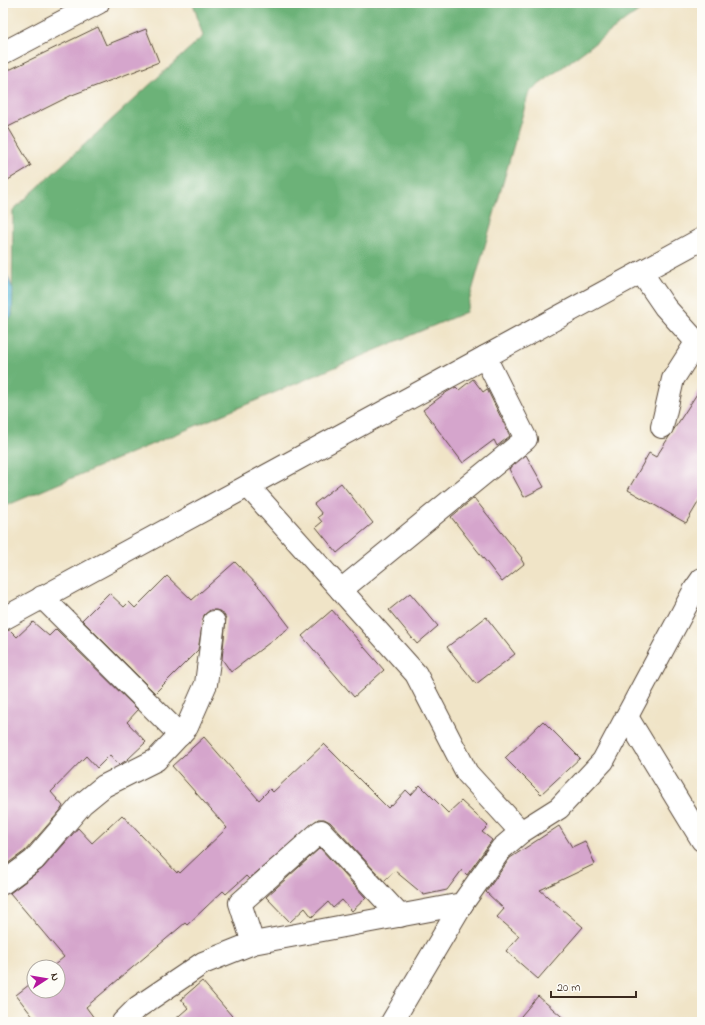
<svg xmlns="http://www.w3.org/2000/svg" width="705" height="1025" font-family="'Indie Flower',sans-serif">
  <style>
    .forest { fill: #6cb278; stroke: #546e4b }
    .water { fill: #5cb8da; stroke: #4c717c }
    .building { fill: #d5a5cc }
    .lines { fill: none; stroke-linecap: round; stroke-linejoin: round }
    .minor-casing { stroke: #564637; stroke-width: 24 }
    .minor { stroke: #fff; stroke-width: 22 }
  </style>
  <rect width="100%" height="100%" fill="#fdfcf7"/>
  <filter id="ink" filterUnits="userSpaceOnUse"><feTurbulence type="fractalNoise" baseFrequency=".025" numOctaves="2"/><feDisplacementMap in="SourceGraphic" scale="8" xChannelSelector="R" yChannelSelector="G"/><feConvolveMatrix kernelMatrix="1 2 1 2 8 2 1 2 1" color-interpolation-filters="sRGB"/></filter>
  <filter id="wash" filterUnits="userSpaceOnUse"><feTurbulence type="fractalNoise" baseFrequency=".012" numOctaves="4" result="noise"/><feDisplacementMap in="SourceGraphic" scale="16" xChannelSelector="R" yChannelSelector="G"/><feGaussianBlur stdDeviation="0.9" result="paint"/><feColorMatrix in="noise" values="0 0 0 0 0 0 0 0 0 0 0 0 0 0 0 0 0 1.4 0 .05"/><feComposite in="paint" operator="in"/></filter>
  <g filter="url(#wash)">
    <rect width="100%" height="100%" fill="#f0e4c7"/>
    <polygon class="forest" points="193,3 649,3 529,92 466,312 3,507 3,322 12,316 13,210 203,36"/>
    <polygon class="water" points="3,270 5,270 13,290 12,316 3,323"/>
    <g id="blocks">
      <g class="building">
        <polygon points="98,27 106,45 146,29 159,62 72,95 8,127 31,166 3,183 3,69 11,69"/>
        <polygon points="473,379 483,392 487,389 510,436 497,446 494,440 463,463 423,410 447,392 456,387 459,390"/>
        <polygon points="702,386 702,496 686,523 628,490 649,453 656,457"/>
        <polygon points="526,455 544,487 524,497 509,469"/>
        <polygon points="341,483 373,523 337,553 316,527 322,522 318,517 322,514 314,504"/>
        <polygon points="474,498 522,558 521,559 524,564 502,582 451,517"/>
        <polygon points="235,562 261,589 290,627 231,672 222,659 226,618 222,612 216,610 210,610 204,615 198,650 155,693 82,620 109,593 124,607 129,602 135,608 167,576 192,600"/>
        <polygon points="410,593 438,626 417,644 389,610"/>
        <polygon points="332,610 384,670 354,697 302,636"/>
        <polygon points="486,617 515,654 476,684 447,647"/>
        <polygon points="33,622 49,636 56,629 138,710 127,722 146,742 127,760 119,765 110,755 97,768 86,756 51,792 63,806 60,811 25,851 3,867 3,631 10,630 17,637"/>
        <polygon points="543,721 580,758 541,794 505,758"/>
        <polygon points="204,737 259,800 270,789 273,792 324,744 388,808 391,805 392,806 406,790 411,795 420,785 448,813 461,801 488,826 482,832 492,840 467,875 462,870 447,890 424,895 395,871 384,881 330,822 324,819 318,819 249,879 246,876 226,894 223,891 187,925 185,923 86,1007 97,1022 37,1022 16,995 34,981 34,991 58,991 58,967 52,967 64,957 10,893 43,868 78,828 92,843 122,815 177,873 178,871 180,873 227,828 172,766"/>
        <polygon points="559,826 572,847 585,841 595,864 540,890 583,927 538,979 506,951 519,936 497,917 504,909 486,892 510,858"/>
        <polygon points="320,848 366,898 352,911 342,900 333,908 328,902 312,917 305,908 290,922 266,897"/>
        <polygon points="202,981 237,1022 172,1022 188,1008 181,999"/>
        <polygon points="538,996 568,1022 516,1022"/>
      </g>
    </g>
  </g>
  <g filter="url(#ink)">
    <use href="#blocks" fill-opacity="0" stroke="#564637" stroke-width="1"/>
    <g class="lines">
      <defs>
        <g id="minor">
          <polyline points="3,53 98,3"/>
          <polyline points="641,272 665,307 702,348"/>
          <polyline points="662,427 673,379 696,343"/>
          <polyline points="248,486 416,674 467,773 521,832"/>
          <polyline points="341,590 526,439 485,357"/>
          <polyline points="42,597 180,735"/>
          <polyline points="3,619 702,239"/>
          <polyline points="627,717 702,840"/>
          <polyline points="3,883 34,860 82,804 104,786 156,760 187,727 206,684 214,622"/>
          <polyline points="253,943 240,903 321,831 400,916"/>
          <polyline points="123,1022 138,1007 203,963 253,943 462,904 501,849 521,832 559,808 603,761 695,589 702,579"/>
          <polyline points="392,1022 462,904"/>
        </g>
      </defs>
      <use href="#minor" class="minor-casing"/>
      <use href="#minor" class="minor"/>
    </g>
  </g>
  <rect width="705" height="1025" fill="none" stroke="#fdfcf7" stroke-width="16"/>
  <g transform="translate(46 979) rotate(78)"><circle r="19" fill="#fdfcf7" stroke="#afa8a0"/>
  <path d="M0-3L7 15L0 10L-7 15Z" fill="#b5179e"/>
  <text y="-6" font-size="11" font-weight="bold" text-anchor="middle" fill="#3b2a1e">N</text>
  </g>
  <path d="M551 991v6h85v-6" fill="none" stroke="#3b2a1e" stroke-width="2"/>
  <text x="557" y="991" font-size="12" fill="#3b2a1e" stroke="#fdfcf7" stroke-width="3" paint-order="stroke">20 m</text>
</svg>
